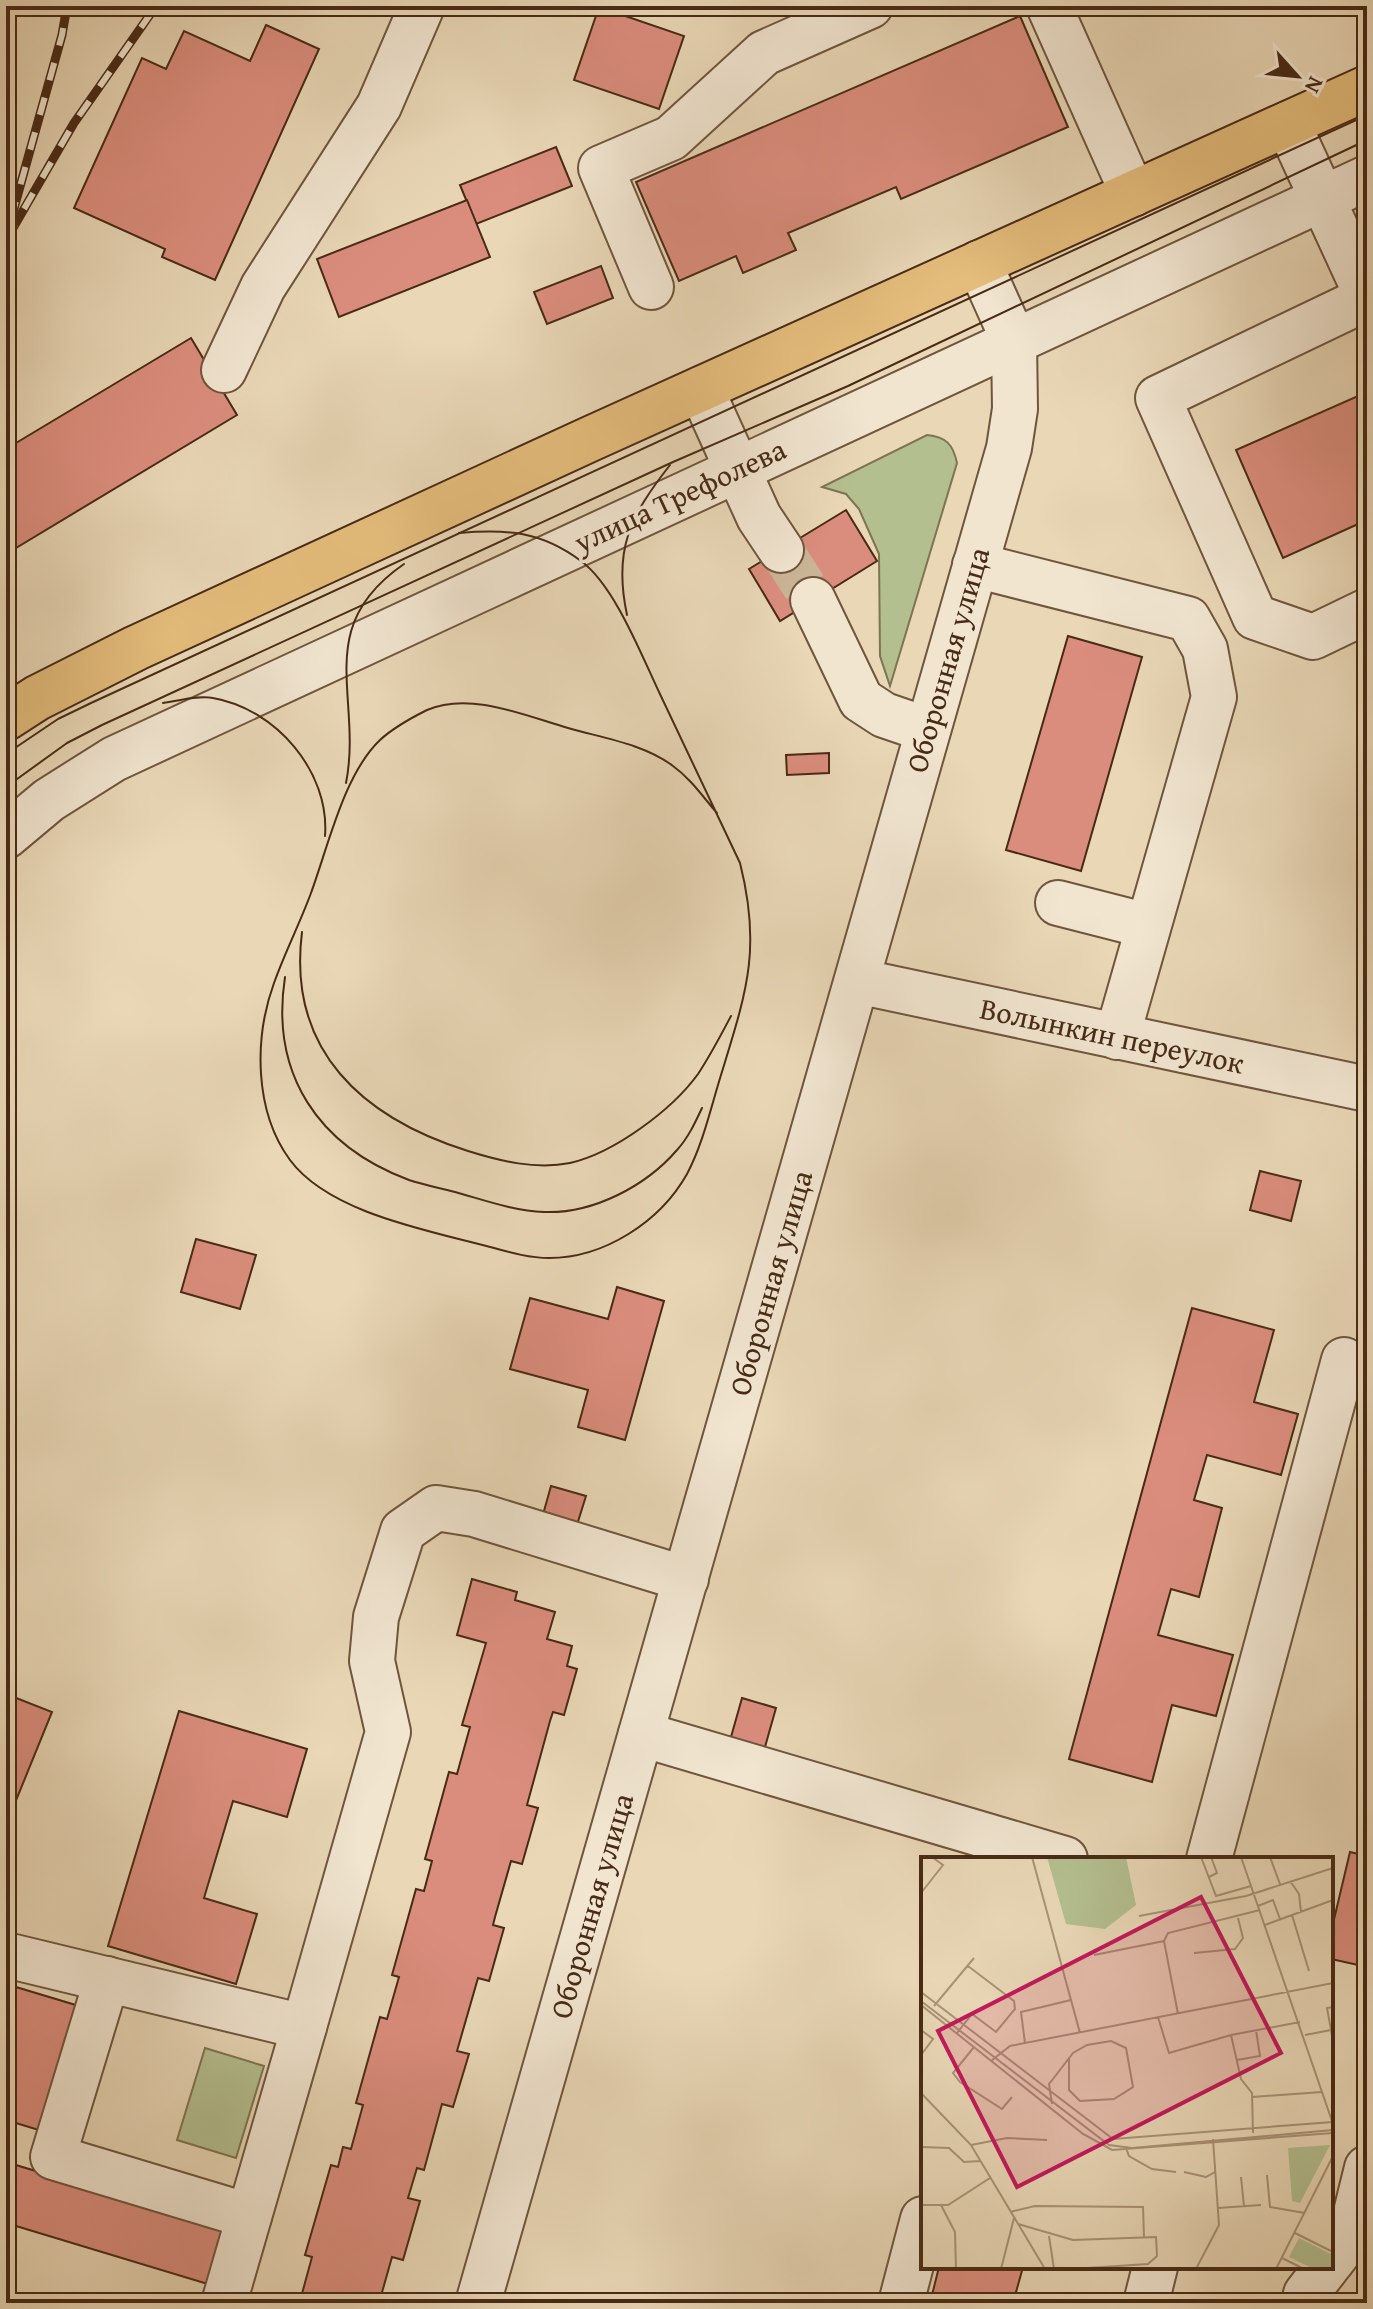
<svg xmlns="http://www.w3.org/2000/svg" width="1373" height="2309" font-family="'Gentium Book Plus',serif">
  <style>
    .green { fill: #b4bf90; stroke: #7e7452; stroke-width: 2 }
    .building { fill: #db8d7d; stroke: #482a15; stroke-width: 2 }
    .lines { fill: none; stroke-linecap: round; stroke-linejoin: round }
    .minor-tunnel { stroke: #c9b496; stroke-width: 44; stroke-dasharray: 44 22; stroke-linecap: butt }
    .minor-casing { stroke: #70553d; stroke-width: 48 }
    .major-casing { stroke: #482a15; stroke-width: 48 }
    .minor { stroke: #f1e5d0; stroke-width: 44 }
    .major { stroke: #e4bc7b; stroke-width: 44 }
    .tram { stroke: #482a15; stroke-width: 2 }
    .rail-casing { stroke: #482a15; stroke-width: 9 }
    .rail { stroke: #f1e5d0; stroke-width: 6; stroke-dasharray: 18; stroke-linecap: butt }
    .labels { text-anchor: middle; stroke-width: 7; stroke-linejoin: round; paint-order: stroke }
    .street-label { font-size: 30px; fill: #482a15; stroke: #f1e5d0 }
    .inset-road { fill: none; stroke: #a99276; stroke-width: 2 }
    .view { fill: #c2185b; fill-opacity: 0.15; stroke: #c2185b; stroke-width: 4 }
    .inset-edge { fill: none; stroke: #482a15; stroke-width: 4 }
  </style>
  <rect width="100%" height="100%" fill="#e9d7b6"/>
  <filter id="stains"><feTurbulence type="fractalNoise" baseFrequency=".0025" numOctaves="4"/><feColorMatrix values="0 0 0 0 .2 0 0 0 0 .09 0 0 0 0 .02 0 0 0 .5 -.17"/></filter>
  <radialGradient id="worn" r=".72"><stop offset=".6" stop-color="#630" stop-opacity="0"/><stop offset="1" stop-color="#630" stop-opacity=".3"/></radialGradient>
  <g class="green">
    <path d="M927 435C946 437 953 444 957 463L890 686 880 656 879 554 859 509 846 494 822 487Z"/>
    <polygon points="205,2048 264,2066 236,2158 177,2140"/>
  </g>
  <g class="building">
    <polygon points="599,7 684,36 659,109 574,80"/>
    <polygon points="1020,16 1068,127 901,199 896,187 788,233 796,250 743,273 736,256 679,281 636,182"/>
    <polygon points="266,25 319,49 215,280 162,257 165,249 74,208 142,58 166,69 184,31 250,61"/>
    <polygon points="556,147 572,186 476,224 460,185"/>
    <polygon points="467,200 490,257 339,317 317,259"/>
    <polygon points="601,266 613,298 547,324 534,292"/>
    <polygon points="191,338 237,415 6,554 6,449"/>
    <polygon points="1367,392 1367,520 1283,558 1236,450"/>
    <polygon points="846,510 877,561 780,621 749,569"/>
    <polygon points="1068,636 1142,657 1081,871 1006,850"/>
    <polygon points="829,753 829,773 787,775 786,755"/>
    <polygon points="1260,1171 1301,1181 1291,1221 1250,1210"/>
    <polygon points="196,1239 256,1255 240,1309 181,1292"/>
    <polygon points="617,1287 664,1301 625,1440 578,1427 588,1390 510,1369 530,1298 608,1319"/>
    <polygon points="1192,1308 1274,1330 1254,1402 1298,1414 1281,1475 1207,1455 1194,1500 1222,1508 1199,1597 1171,1589 1158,1635 1233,1655 1216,1716 1172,1705 1152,1782 1069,1759"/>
    <polygon points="551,1486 586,1496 576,1528 542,1518"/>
    <polygon points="472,1579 517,1592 515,1600 555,1612 547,1639 572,1646 567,1666 577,1669 564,1715 553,1712 550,1721 527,1805 538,1808 522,1864 511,1861 495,1917 493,1925 504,1928 489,1981 478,1978 457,2051 469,2054 453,2107 442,2104 424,2170 417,2168 408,2198 420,2201 403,2260 392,2257 379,2303 292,2303 293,2299 300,2301 312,2257 305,2255 331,2165 338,2167 343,2147 351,2149 363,2105 356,2103 380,2017 387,2019 399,1977 392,1975 416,1889 424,1891 432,1861 425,1859 449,1772 457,1774 470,1727 462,1725 486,1643 457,1635"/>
    <polygon points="6,1694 52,1712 6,1825"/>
    <polygon points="742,1698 776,1708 763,1754 729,1744"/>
    <polygon points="179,1711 307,1749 287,1817 233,1801 204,1898 257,1914 236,1984 108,1946"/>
    <polygon points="1350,1852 1367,1856 1367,1967 1331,1959 1331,1932"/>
    <polygon points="6,1984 79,2006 42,2131 6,2120"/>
    <polygon points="6,2162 227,2229 211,2285 6,2223"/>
    <polygon points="939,2267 1023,2267 1013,2303 930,2303"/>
  </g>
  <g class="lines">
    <polyline class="minor-tunnel" points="781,550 813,600"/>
    <defs>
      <g id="minor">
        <polyline points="1049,6 1133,194"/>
        <polyline points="1288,124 1367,296"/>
        <polyline points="651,287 601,168 671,138 764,53 870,6"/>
        <polyline points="1367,298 1158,398 1255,617 1313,637 1367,611"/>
        <polyline points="224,370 263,287 379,106 422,6"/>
        <polyline points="701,389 759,517 781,550"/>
        <polyline points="975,565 1188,619 1205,649 1214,697 1117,1037"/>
        <polyline points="813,600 861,700 884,715 928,730"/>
        <polyline points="6,836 49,800 114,759 1367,178"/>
        <polyline points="1058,903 1148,926"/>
        <polyline points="857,981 1367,1089"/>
        <polyline points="641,1734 1065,1859"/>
        <polyline points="1209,1859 1344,1360"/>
        <polyline points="6,1955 304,2027 388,1732 372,1661 376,1617 403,1531 436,1508 474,1514 686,1579"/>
        <polyline points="107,1979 53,2157 249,2216"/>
        <polyline points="1331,2262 1350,2237 1367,2168"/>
        <polyline points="224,2303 304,2027"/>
        <polyline points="478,2303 1009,448 1015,409 1014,341 979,263"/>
        <polyline points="901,2303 923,2219"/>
        <polyline points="1146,2303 1155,2267"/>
        <polyline points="1304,2303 1306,2294 1327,2267"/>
      </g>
      <polyline id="major" points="6,718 37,698 136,648 590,439 1367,88"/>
    </defs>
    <use href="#minor" class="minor-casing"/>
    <use href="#major" class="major-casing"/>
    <use href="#minor" class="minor"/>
    <use href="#major" class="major"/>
    <g class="tram">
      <path d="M459 533C507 529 541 531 581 561 614 585 641 654 659 692 686 749 713 806 740 863 762 950 746 993 721 1075 711 1107 703 1144 687 1174 660 1222 604 1258 549 1258 530 1258 512 1253 494 1248 432 1231 330 1214 290 1160 254 1111 254 1038 274 983 285 952 300 923 311 893 328 847 344 774 380 740 393 728 411 718 427 710 470 691 526 716 568 728 603 738 644 744 673 766 691 779 703 797 717 813"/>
      <path d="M627 615C613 550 630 516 670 465"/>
      <path d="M163 703C179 701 198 695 213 698 276 709 330 772 325 836"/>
      <polyline points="6,754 58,719 91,703 1367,115"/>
      <path d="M346 783C363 697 311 628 404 564"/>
      <polyline points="6,787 67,743 102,725 673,462 848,386 1367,140"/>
      <path d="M302 932C287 1051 363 1118 468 1151 500 1161 536 1170 570 1163 614 1153 672 1110 698 1074 710 1056 721 1035 731 1016"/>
      <path d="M285 977C270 1074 318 1146 409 1180 424 1185 440 1188 455 1192 484 1200 514 1211 544 1212 593 1214 646 1186 677 1150 688 1138 695 1123 702 1108"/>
    </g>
    <defs>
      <g id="rail">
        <polyline points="11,219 62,35 67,6"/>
        <polyline points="6,240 74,123 156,6"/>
      </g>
    </defs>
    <use href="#rail" class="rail-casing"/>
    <use href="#rail" class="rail"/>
  </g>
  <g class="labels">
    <g class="street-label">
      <text transform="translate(680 496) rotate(-25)" y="10">улица Трефолева</text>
      <text transform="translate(948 660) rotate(-74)" y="10">Оборонная улица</text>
      <text transform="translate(1112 1036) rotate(12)" y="10">Волынкин переулок</text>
      <text transform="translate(771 1283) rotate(-74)" y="10">Оборонная улица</text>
      <text transform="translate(592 1906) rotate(-74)" y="10">Оборонная улица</text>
    </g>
  </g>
  <g transform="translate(921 1857)">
    <rect width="412" height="412" fill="#e9d7b6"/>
    <path d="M126 0H205L215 48 184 72 145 67ZM378 381 412 398V412H393L368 400Z" fill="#b4bf90"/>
    <path d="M409 288 379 346 371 344 367 291Z" fill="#b4bf90"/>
    <path class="inset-road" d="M111 0 159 176M280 0 295 39 330 29M320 0 412 267M349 0 359 27M288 20 296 16 290 0M369 24 378 37 380 55M0 36 22 8 11 0M337 49 352 43 359 62M371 58 388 114M218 59 325 39 412 11M344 68 412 43M243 84 257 157M273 96 314 92 322 81 317 61M173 98 243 84 247 76 339 53M0 135 192 282 412 265M0 144 188 288 211 291 412 273M0 148 162 277 191 293 412 276M13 149 53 101M412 150 406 151 412 184M237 160 248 196 310 178 320 222 331 236 332 276M0 173 12 182 0 198M36 176 51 157 75 175 94 152 93 144 47 109M310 178 379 165M384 178 410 173M104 186 100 155 150 143M53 190 32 216 39 225 81 252 91 240M316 203 339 199 335 173M70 204 89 189 412 126M0 236 50 288 124 412M331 240 401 235M131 247 128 227 132 222 152 196 166 188 190 184 205 191 212 230 193 242 159 244 148 233V201M50 288 86 281 126 283M0 290 28 291 43 305 59 304M205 291 208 299 231 312 255 315M263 315 285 320 294 315M346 318 349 350 384 356M320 320 323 349M0 348H27L69 321M20 348 34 375 35 412M297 351 340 348M89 355 114 349 222 350 223 380M97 367 152 383 235 380 236 399 227 407 151 412M374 376 412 395M128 379 133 412M361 401 383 412M80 412 93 361M275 412 298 368 292 282M355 412 412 299"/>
    <path class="view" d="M280 40 360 196 96 330 17 174Z"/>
    <rect width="412" height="412" class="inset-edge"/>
  </g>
  <rect width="1373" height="2309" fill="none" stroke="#e9d7b6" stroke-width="32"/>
  <rect x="8" y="8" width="1357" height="2293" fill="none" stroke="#482a15" stroke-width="4"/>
  <rect x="16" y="16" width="1341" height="2277" fill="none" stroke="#482a15" stroke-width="2"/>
  <g transform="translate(1297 76) rotate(117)" stroke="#f1e5d0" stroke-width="6" paint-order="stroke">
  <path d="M0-6L14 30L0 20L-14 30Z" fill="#482a15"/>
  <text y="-12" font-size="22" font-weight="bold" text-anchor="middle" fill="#482a15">N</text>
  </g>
  <rect width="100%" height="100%" filter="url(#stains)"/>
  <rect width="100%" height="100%" fill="url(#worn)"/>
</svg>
